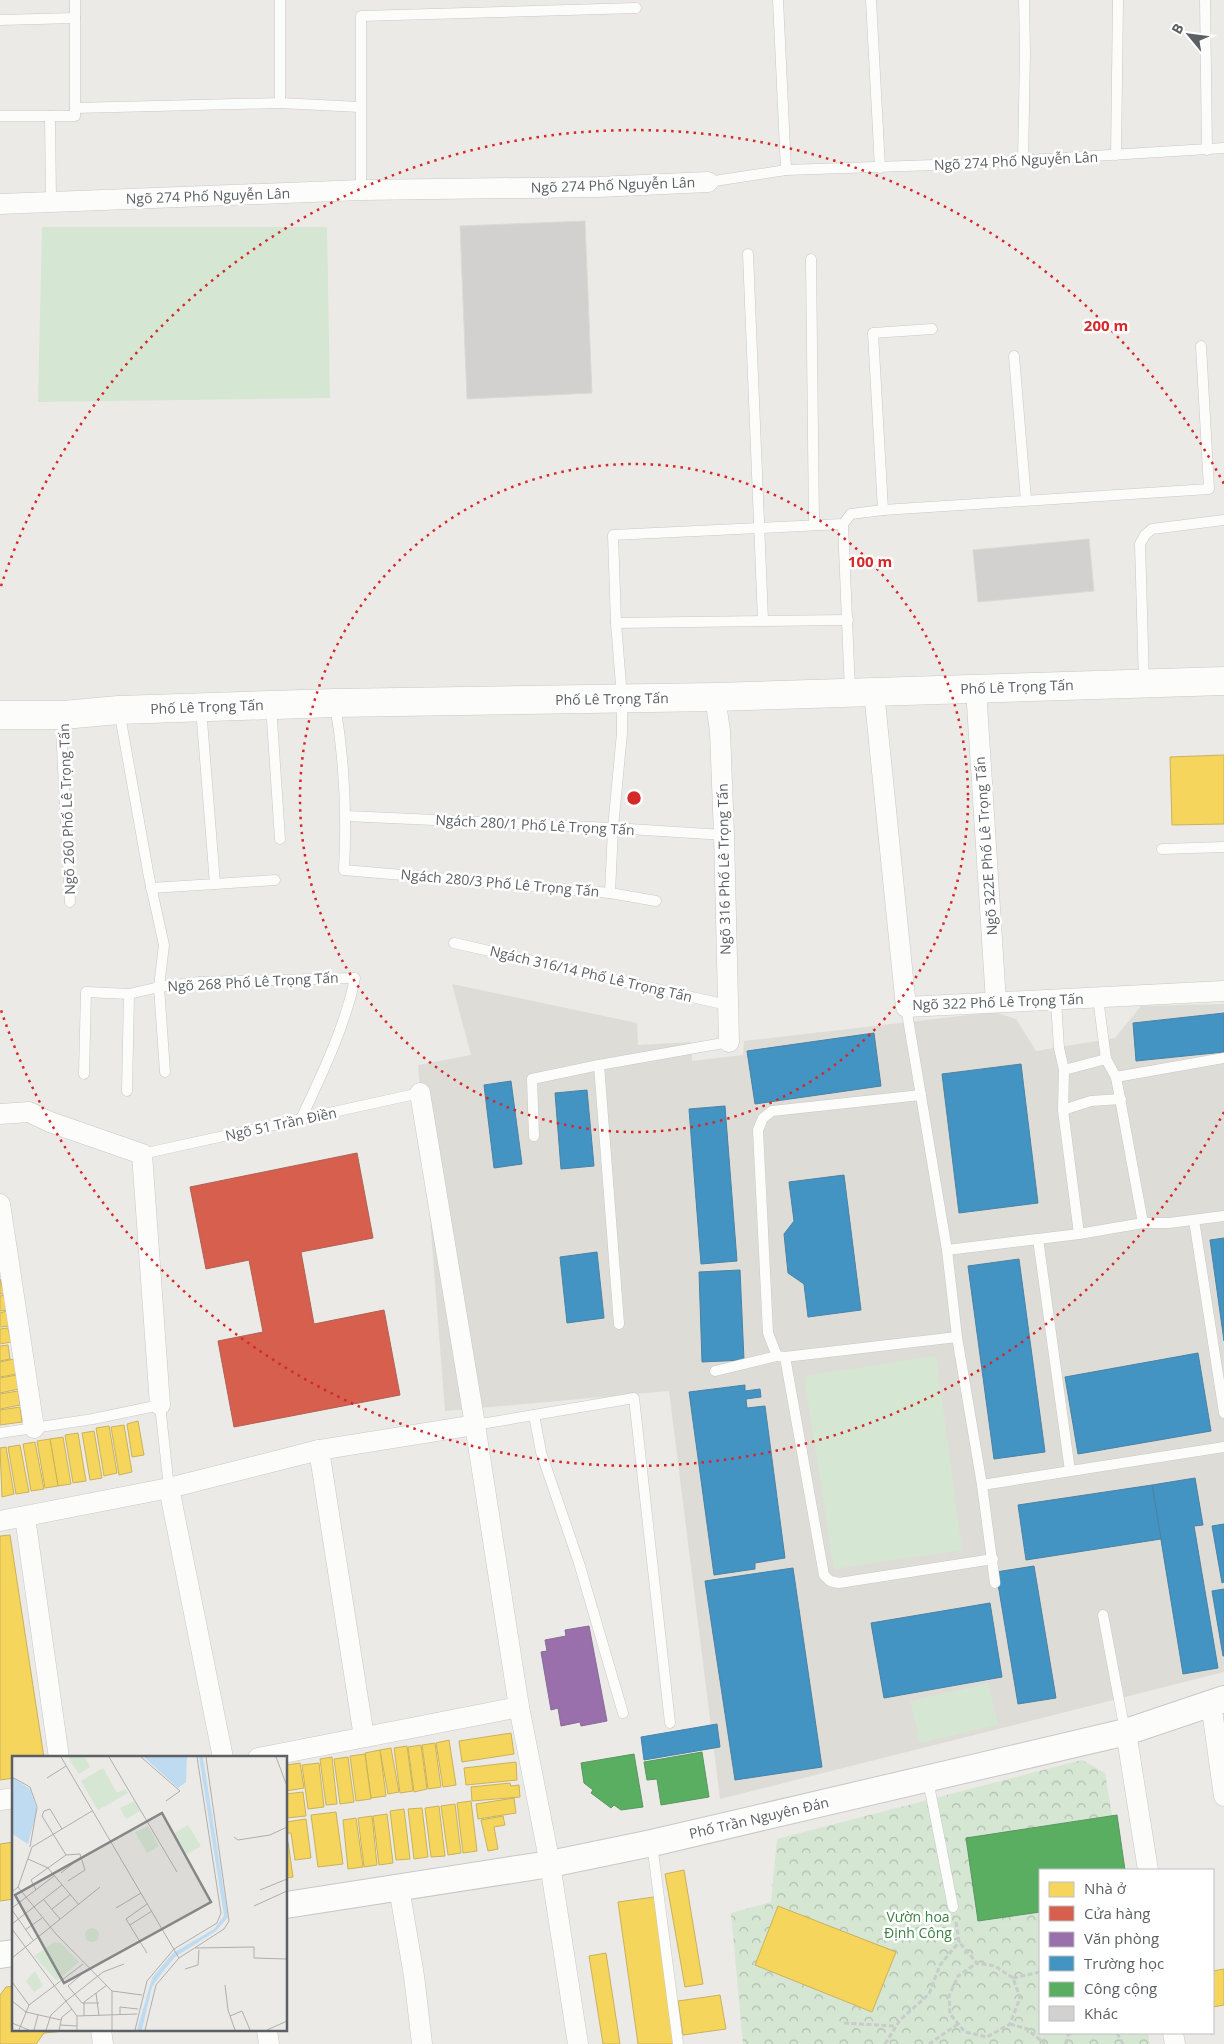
<svg xmlns="http://www.w3.org/2000/svg" width="1224" height="2044" font-family="'Open Sans',sans-serif">
  <style>
    .education { fill: #dedcd6 }
    .grass { fill: #d5e6d3 }
    .forest { fill: url(#forest-crowns) }
    .homes { fill: #f6d55c; stroke: #c8b25e }
    .shops { fill: #d6604d; stroke: #b16054 }
    .offices { fill: #9970ab; stroke: #876b95 }
    .schools { fill: #4393c3; stroke: #4a83a6 }
    .public { fill: #5aae61; stroke: #5b9662 }
    .building { fill: #d2d1cf; stroke: #dad9d6 }
    .lines { fill: none; stroke-linecap: round; stroke-linejoin: round }
    .service-casing { stroke: #c8c8c8; stroke-width: 11 }
    .minor-casing { stroke: #c8c8c8; stroke-width: 21 }
    .tertiary-casing { stroke: #c8c8c8; stroke-width: 28 }
    .secondary-casing { stroke: #c8c8c7; stroke-width: 29 }
    .path { stroke: #c8ccca; stroke-width: 3; stroke-dasharray: 5 2.5; stroke-linecap: butt }
    .service { stroke: #fcfcfb; stroke-width: 10 }
    .minor { stroke: #fcfcfb; stroke-width: 20 }
    .tertiary { stroke: #fcfcfb; stroke-width: 26 }
    .secondary { stroke: #fcfcfb; stroke-width: 28 }
    .ring { fill: none; stroke: #d62828; stroke-width: 2.5; stroke-dasharray: 2.5 5 }
    .labels { text-anchor: middle; stroke-width: 5; stroke-linejoin: round; paint-order: stroke }
    .street-label { font-size: 14px; fill: #5c5f63; stroke: #fff }
    .park-label { font-size: 14px; fill: #3d8141; stroke: #fff }
    .inset-road { fill: none; stroke: #aeaeae; stroke-width: 1 }
    .view { fill: #848688; fill-opacity: 0.15; stroke: #848688; stroke-width: 2.5 }
    .inset-edge { fill: none; stroke: #5c5f63; stroke-width: 2.5 }
    .centre { fill: #d62828; stroke: #fff; stroke-width: 2.5 }
    .ring-label { font-size: 15px; text-anchor: middle; font-weight: bold; fill: #d62828; stroke: #fff; stroke-width: 5; stroke-linejoin: round; paint-order: stroke }
  </style>
  <defs>
    <pattern id="forest-crowns" width="20" height="18" patternUnits="userSpaceOnUse" patternTransform="scale(1.25)"><rect width="20" height="18" fill="#d5e6d3"/><path d="M2 6a3 3 0 1 1 6 0M12 15a3 3 0 1 1 6 0" fill="none" stroke="#b0beaf"/></pattern>
  </defs>
  <rect width="100%" height="100%" fill="#ebeae6"/>
  <polygon class="education" points="452,984 637,1023 638,1045 691,1042 692,1061 743,1055 744,1041 995,1012 1016,1019 1036,1051 1115,1038 1141,1006 1224,1004 1224,1672 720,1799 669,1391 445,1411 418,1065 471,1055"/>
  <g class="grass">
    <polygon points="42,227 327,227 330,398 38,402"/>
    <polygon points="936,1356 962,1550 834,1569 804,1376"/>
    <polygon points="988,1683 998,1725 920,1743 910,1701"/>
  </g>
  <polygon class="forest" points="1082,1760 1105,1773 1121,1870 1040,1870 1040,2033 1148,2033 1150,2044 743,2044 731,1913 771,1902 777,1839"/>
  <g class="homes">
    <polygon points="1224,755 1224,824 1172,825 1170,757"/>
    <polygon points="0,1279 4,1294 0,1294"/>
    <polygon points="5,1295 8,1310 0,1311 0,1296"/>
    <polygon points="7,1311 10,1326 0,1327 0,1313"/>
    <polygon points="8,1328 11,1342 0,1344 0,1329"/>
    <polygon points="8,1345 10,1359 0,1361 0,1346"/>
    <polygon points="14,1359 17,1374 0,1377 0,1362"/>
    <polygon points="17,1375 19,1389 0,1393 0,1378"/>
    <polygon points="18,1391 20,1405 0,1409 0,1394"/>
    <polygon points="20,1407 22,1422 0,1425 0,1410"/>
    <polygon points="138,1421 144,1455 132,1457 127,1424"/>
    <polygon points="124,1425 132,1472 119,1475 111,1427"/>
    <polygon points="109,1426 117,1473 104,1476 96,1428"/>
    <polygon points="94,1431 102,1478 90,1480 82,1433"/>
    <polygon points="78,1433 86,1481 73,1483 65,1435"/>
    <polygon points="63,1437 71,1484 58,1486 50,1439"/>
    <polygon points="50,1439 58,1486 45,1488 37,1441"/>
    <polygon points="35,1442 44,1489 31,1491 23,1444"/>
    <polygon points="20,1445 29,1492 16,1494 8,1447"/>
    <polygon points="6,1447 14,1494 2,1497 0,1448"/>
    <polygon points="10,1535 44,1758 14,1758 14,1778 0,1780 0,1536"/>
    <polygon points="511,1733 514,1754 462,1762 459,1741"/>
    <polygon points="449,1740 456,1785 443,1787 436,1743"/>
    <polygon points="435,1743 441,1787 428,1789 422,1745"/>
    <polygon points="421,1745 427,1789 414,1792 408,1747"/>
    <polygon points="407,1746 413,1791 400,1793 394,1748"/>
    <polygon points="391,1748 399,1792 388,1794 380,1750"/>
    <polygon points="380,1750 386,1796 371,1798 365,1753"/>
    <polygon points="365,1754 371,1799 356,1801 350,1756"/>
    <polygon points="332,1757 337,1804 326,1805 320,1759"/>
    <polygon points="348,1757 354,1802 340,1804 334,1759"/>
    <polygon points="516,1762 517,1780 466,1785 464,1768"/>
    <polygon points="300,1763 304,1788 286,1791 286,1765"/>
    <polygon points="319,1763 324,1807 308,1809 302,1765"/>
    <polygon points="510,1783 511,1786 519,1785 520,1797 472,1801 471,1787"/>
    <polygon points="303,1792 306,1816 286,1818 286,1794"/>
    <polygon points="514,1798 516,1813 478,1819 476,1804"/>
    <polygon points="471,1801 477,1851 463,1853 457,1803"/>
    <polygon points="455,1804 461,1853 448,1855 441,1806"/>
    <polygon points="439,1806 445,1856 431,1857 425,1808"/>
    <polygon points="422,1808 428,1857 414,1859 408,1809"/>
    <polygon points="404,1809 410,1859 396,1860 390,1811"/>
    <polygon points="336,1812 343,1864 318,1867 311,1815"/>
    <polygon points="387,1814 393,1863 379,1865 373,1816"/>
    <polygon points="372,1816 377,1865 364,1867 358,1818"/>
    <polygon points="503,1816 505,1825 494,1827 498,1849 488,1851 481,1820"/>
    <polygon points="356,1818 363,1867 348,1869 343,1820"/>
    <polygon points="306,1819 311,1858 295,1860 291,1833 286,1833 286,1822"/>
    <polygon points="14,1842 14,1899 0,1901 0,1844"/>
    <polygon points="288,1842 293,1877 286,1878 286,1843"/>
    <polygon points="684,1870 703,1984 685,1987 665,1874"/>
    <polygon points="654,1897 675,2044 638,2044 618,1902"/>
    <polygon points="778,1906 896,1952 872,2012 755,1965"/>
    <polygon points="606,1953 620,2044 603,2044 589,1956"/>
    <polygon points="1224,1969 1224,2005 1213,2007 1213,1971"/>
    <polygon points="14,1986 14,2030 65,2031 44,2033 36,2044 0,2044 0,1995 6,1987"/>
    <polygon points="720,1995 726,2029 683,2035 678,2001"/>
  </g>
  <polygon class="shops" points="357,1153 373,1238 301,1252 314,1324 384,1310 400,1395 234,1427 218,1341 263,1332 249,1260 206,1269 190,1187"/>
  <polygon class="offices" points="589,1626 607,1721 581,1726 580,1722 561,1726 558,1708 551,1710 541,1652 547,1651 545,1640 566,1636 565,1630"/>
  <g class="schools">
    <polygon points="1224,1013 1224,1052 1136,1061 1133,1023"/>
    <polygon points="874,1033 881,1086 755,1104 747,1051"/>
    <polygon points="1021,1064 1038,1203 959,1213 942,1074"/>
    <polygon points="511,1081 522,1164 494,1168 484,1085"/>
    <polygon points="587,1090 594,1166 561,1169 555,1093"/>
    <polygon points="725,1106 737,1261 701,1264 689,1109"/>
    <polygon points="844,1175 861,1310 808,1317 804,1284 788,1273 784,1234 794,1221 789,1182"/>
    <polygon points="1224,1238 1224,1341 1210,1240"/>
    <polygon points="597,1252 604,1318 567,1323 560,1257"/>
    <polygon points="1019,1259 1045,1452 994,1459 968,1266"/>
    <polygon points="740,1270 744,1360 702,1362 699,1272"/>
    <polygon points="1198,1353 1211,1431 1078,1454 1065,1377"/>
    <polygon points="745,1385 745,1391 760,1389 761,1397 746,1399 747,1408 765,1406 785,1558 755,1563 755,1569 714,1575 689,1392"/>
    <polygon points="1195,1478 1203,1525 1194,1526 1218,1668 1183,1674 1152,1485"/>
    <polygon points="1152,1485 1161,1539 1026,1560 1018,1505"/>
    <polygon points="1224,1524 1224,1582 1222,1583 1212,1526"/>
    <polygon points="1034,1566 1056,1698 1018,1704 996,1572"/>
    <polygon points="793,1568 822,1767 735,1780 705,1581"/>
    <polygon points="1224,1589 1224,1656 1223,1656 1212,1591"/>
    <polygon points="990,1603 1002,1677 884,1698 871,1623"/>
    <polygon points="717,1724 720,1747 644,1760 641,1737"/>
  </g>
  <g class="public">
    <polygon points="702,1752 709,1797 661,1805 657,1779 647,1780 644,1762"/>
    <polygon points="634,1754 643,1807 621,1810 614,1805 611,1808 591,1793 593,1790 584,1783 581,1763"/>
    <polygon points="1117,1815 1125,1870 1040,1870 1040,1912 978,1921 966,1838"/>
  </g>
  <g class="building">
    <polygon points="585,221 592,393 467,399 460,226"/>
    <polygon points="1089,539 1094,591 978,602 973,550"/>
  </g>
  <g class="lines">
    <defs>
      <g id="service">
        <polyline points="280,0 280,103"/>
        <polyline points="778,0 786,170"/>
        <polyline points="871,0 880,168"/>
        <polyline points="1205,0 1207,150"/>
        <polyline points="0,20 75,18"/>
        <polyline points="75,108 280,103 360,107"/>
        <polyline points="0,116 50,116 51,202"/>
        <polyline points="50,116 75,116 75,0"/>
        <polyline points="1116,155 1118,0"/>
        <polyline points="1023,161 1025,53 1024,0"/>
        <polyline points="708,182 786,170 964,164 1224,148"/>
        <polyline points="361,190 361,16 636,8"/>
        <polyline points="748,254 763,620"/>
        <polyline points="811,259 814,525"/>
        <polyline points="1014,356 1026,500"/>
        <polyline points="883,510 873,333 932,329"/>
        <polyline points="843,524 851,514 883,510 1209,489 1201,346"/>
        <polyline points="616,623 848,620"/>
        <polyline points="1144,682 1140,544 1145,535 1152,529 1224,520"/>
        <polyline points="271,705 280,839"/>
        <path d="M335 705C345 762 347 813 344 870L610 893 656 901"/>
        <path d="M119 710 149 877 164 945 159 987 199 982 355 978C345 1027 322 1074 301 1119"/>
        <polyline points="63,716 62,747 70,902"/>
        <polyline points="346,816 613,828 724,835"/>
        <polyline points="1162,849 1224,847"/>
        <polyline points="215,884 275,880"/>
        <polyline points="151,888 215,884 201,708"/>
        <polyline points="610,893 613,828 622,733 622,698 616,623 613,535 843,524 850,692"/>
        <polyline points="454,943 727,1005"/>
        <polyline points="1098,998 1106,1059"/>
        <polyline points="1056,1001 1059,1048 1064,1070 1063,1110 1079,1234"/>
        <polyline points="906,1007 947,1250 957,1337 982,1485 995,1583"/>
        <polyline points="1064,1070 1106,1059 1116,1077 1143,1223"/>
        <polyline points="84,1074 86,992 129,994"/>
        <polyline points="1116,1077 1224,1058"/>
        <polyline points="127,1091 129,994 159,987 165,1072"/>
        <polyline points="921,1095 772,1111 763,1118 758,1130 768,1333 777,1356 785,1357 824,1575 830,1581 839,1583 993,1559"/>
        <polyline points="1063,1110 1091,1101 1121,1099"/>
        <polyline points="534,1136 532,1079 599,1065"/>
        <polyline points="142,1154 420,1093"/>
        <polyline points="1194,1220 1224,1413"/>
        <polyline points="1038,1239 1070,1471"/>
        <polyline points="947,1250 1079,1234 1143,1223 1169,1223 1224,1216"/>
        <polyline points="619,1324 599,1065 729,1042"/>
        <polyline points="785,1357 957,1337"/>
        <polyline points="715,1371 777,1356"/>
        <polyline points="534,1415 541,1452 579,1563 623,1713"/>
        <polyline points="475,1425 634,1398 670,1723"/>
        <polyline points="0,1433 93,1419 160,1405 169,1488"/>
        <polyline points="982,1485 1224,1447"/>
        <polyline points="1103,1615 1125,1731"/>
        <polyline points="928,1780 953,1907"/>
        <polyline points="652,1844 678,2044"/>
      </g>
      <g id="minor">
        <polyline points="0,204 361,190 598,187 708,182"/>
        <polyline points="976,689 996,1002"/>
        <polyline points="874,692 906,1007 1224,991"/>
        <polyline points="715,697 720,731 724,835 729,1042"/>
        <polyline points="420,1093 475,1425 519,1707 550,1864 578,2044"/>
        <polyline points="0,1114 29,1112 50,1122 142,1154 160,1405"/>
        <polyline points="0,1204 34,1428"/>
        <polyline points="319,1450 364,1737"/>
        <polyline points="169,1488 223,1758"/>
        <polyline points="25,1517 59,1758"/>
        <polyline points="0,1521 169,1488 319,1450 475,1425"/>
        <polyline points="1211,1703 1224,1796"/>
        <polyline points="1126,1732 1148,1870"/>
        <polyline points="258,1758 519,1707"/>
        <polyline points="0,1800 14,1798"/>
        <polyline points="399,1888 414,1976 422,2044"/>
        <polyline points="101,2030 103,2044"/>
        <polyline points="267,2030 269,2044"/>
        <polyline points="1173,2033 1175,2044"/>
      </g>
      <g id="tertiary">
        <polyline points="286,1905 550,1864 652,1843 1126,1732 1224,1699"/>
        <polyline points="0,1955 14,1953"/>
      </g>
      <polyline id="secondary" points="0,715 63,715 119,710 335,703 715,697 1224,681"/>
    </defs>
    <use href="#service" class="service-casing"/>
    <use href="#minor" class="minor-casing"/>
    <use href="#tertiary" class="tertiary-casing"/>
    <use href="#secondary" class="secondary-casing"/>
    <g class="path">
      <polyline points="956,1922 959,1942 977,1963 995,1966 1013,1978 1020,1998 1010,2024 987,2037 965,2032 950,2014 949,1996 958,1976 977,1963"/>
      <polyline points="1013,1978 1040,1972"/>
      <polyline points="844,2023 895,2026"/>
      <polyline points="1010,2024 1027,2029 1045,2044"/>
      <polyline points="1117,2033 1123,2044"/>
      <polyline points="885,2044 900,2020 929,1994 940,1965 959,1942"/>
      <polyline points="929,2044 958,2024"/>
      <polyline points="1066,2044 1068,2035 1072,2033"/>
    </g>
    <use href="#service" class="service"/>
    <use href="#minor" class="minor"/>
    <use href="#tertiary" class="tertiary"/>
    <use href="#secondary" class="secondary"/>
  </g>
  <g class="ring">
    <circle cx="634" cy="798" r="334"/>
    <path d="M1224 1112A668 668 0 0 1 1 1010M1 586A668 668 0 0 1 1224 484"/>
  </g>
  <g class="labels">
    <g class="street-label">
      <text transform="translate(1016 161) rotate(-3)" y="5">Ngõ 274 Phố Nguyễn Lân</text>
      <text transform="translate(613 185) rotate(-2)" y="5">Ngõ 274 Phố Nguyễn Lân</text>
      <text transform="translate(208 196) rotate(-2)" y="5">Ngõ 274 Phố Nguyễn Lân</text>
      <text transform="translate(1017 687) rotate(-2)" y="5">Phố Lê Trọng Tấn</text>
      <text transform="translate(612 699) rotate(-1)" y="5">Phố Lê Trọng Tấn</text>
      <text transform="translate(207 707) rotate(-2)" y="5">Phố Lê Trọng Tấn</text>
      <text transform="translate(67 809) rotate(-92)" y="5">Ngõ 260 Phố Lê Trọng Tấn</text>
      <text transform="translate(535 825) rotate(3)" y="5">Ngách 280/1 Phố Lê Trọng Tấn</text>
      <text transform="translate(986 846) rotate(-94)" y="5">Ngõ 322E Phố Lê Trọng Tấn</text>
      <text transform="translate(724 869) rotate(-91)" y="5">Ngõ 316 Phố Lê Trọng Tấn</text>
      <text transform="translate(500 883) rotate(5)" y="5">Ngách 280/3 Phố Lê Trọng Tấn</text>
      <text transform="translate(591 974) rotate(13)" y="5">Ngách 316/14 Phố Lê Trọng Tấn</text>
      <text transform="translate(253 982) rotate(-3)" y="5">Ngõ 268 Phố Lê Trọng Tấn</text>
      <text transform="translate(998 1002) rotate(-2)" y="5">Ngõ 322 Phố Lê Trọng Tấn</text>
      <text transform="translate(281 1124) rotate(-12)" y="5">Ngõ 51 Trần Điền</text>
      <text transform="translate(759 1818) rotate(-13)" y="5">Phố Trần Nguyên Đán</text>
    </g>
    <g class="park-label">
      <text x="918" y="1922">Vườn hoa<tspan x="918" dy="16">Định Công</tspan></text>
    </g>
  </g>
  <g transform="translate(12 1756)">
    <rect width="275" height="275" fill="#ebeae6"/>
    <path d="M56 1H73L78 11 67 18ZM91 12 105 37 113 33 116 37 86 54 69 25ZM122 45 128 55 114 63 108 52ZM176 69 189 90 174 99 161 78ZM136 70 147 90 135 97 123 76ZM73 179a7 7 0 1 1 14 0a7 7 0 1 1-14 0ZM23 215 31 230 22 236 14 225Z" fill="#d5e6d3"/>
    <path d="M42 186 49 187 67 206 45 225 22 200Z" fill="#d5e6d3"/>
    <path d="M132 1H175L174 26 166 32ZM187 1H191L216 161 204 175 163 201 153 213 140 231 130 274H125L140 222 161 197 202 173 212 160ZM0 21 18 33 25 54 16 88 0 78Z" fill="#bedbf2"/>
    <path class="inset-road" d="M49 1 167 202 144 229 133 274M97 1 165 116M129 1 168 35 154 45M264 1 275 30M0 21 18 31 25 51 18 91M35 22 54 10M50 73 38 53 32 55 30 60 54 99M222 81 226 84 258 79 275 71M16 103 36 112 67 149M49 117 69 101M6 131 44 178 100 235V274M24 134 19 124 54 99 68 98 73 114 56 125M248 134 275 123M0 136 6 131 20 91 80 55M32 144 48 163M242 150 275 135M0 152 42 120M104 152 129 137M40 153 59 138M0 154 21 184M0 168 50 129M118 169 140 155M0 173 65 260V274M13 174 30 162M183 192 242 191V202L275 203M162 193 205 167 209 157 185 1M135 197 114 163 135 148M0 202 88 131M167 202 212 173 217 165 194 1M76 213 56 230 70 247H87M173 213 186 209 187 194M0 226 17 249M213 229 216 254 223 274M100 235 130 239M84 237 87 260M0 245 14 256 49 264M108 259V251L126 253M65 260 125 258M72 260V246L95 229M218 260 230 255 238 274M0 267 17 274M48 269 65 270M7 274 17 249 71 208M22 274 26 259M34 274 39 259 54 245 91 216 112 208M47 274 50 261 60 253M123 274 135 225 162 193M255 274 275 265"/>
    <path class="view" d="M150 57 199 146 52 227 3 139Z"/>
    <rect width="275" height="275" class="inset-edge"/>
  </g>
  <circle cx="634" cy="798" r="8" class="centre"/>
  <g class="ring-label">
    <text x="1106" y="331">200 m</text>
    <text x="870" y="567">100 m</text>
  </g>
  <rect x="1039" y="1869" width="175" height="165" fill="#ffffff" stroke="#bebfc1"/>
  <rect x="1049" y="1882" width="25" height="15" fill="#f6d55c" stroke="#bebfc1"/>
  <text x="1084" y="1894" font-size="15" fill="#5c5f63">Nhà ở</text>
  <rect x="1049" y="1906" width="25" height="15" fill="#d6604d" stroke="#bebfc1"/>
  <text x="1084" y="1919" font-size="15" fill="#5c5f63">Cửa hàng</text>
  <rect x="1049" y="1932" width="25" height="15" fill="#9970ab" stroke="#bebfc1"/>
  <text x="1084" y="1944" font-size="15" fill="#5c5f63">Văn phòng</text>
  <rect x="1049" y="1956" width="25" height="15" fill="#4393c3" stroke="#bebfc1"/>
  <text x="1084" y="1969" font-size="15" fill="#5c5f63">Trường học</text>
  <rect x="1049" y="1982" width="25" height="15" fill="#5aae61" stroke="#bebfc1"/>
  <text x="1084" y="1994" font-size="15" fill="#5c5f63">Công cộng</text>
  <rect x="1049" y="2006" width="25" height="15" fill="#d2d1cf" stroke="#bebfc1"/>
  <text x="1084" y="2019" font-size="15" fill="#5c5f63">Khác</text>
  <g transform="translate(1189 35) rotate(299)" stroke="#ffffff" stroke-width="4" paint-order="stroke">
  <path d="M0-4L9 19L0 12L-9 19Z" fill="#5c5f63"/>
  <text y="-8" font-size="14" font-weight="bold" text-anchor="middle" fill="#5c5f63">B</text>
  </g>
</svg>
